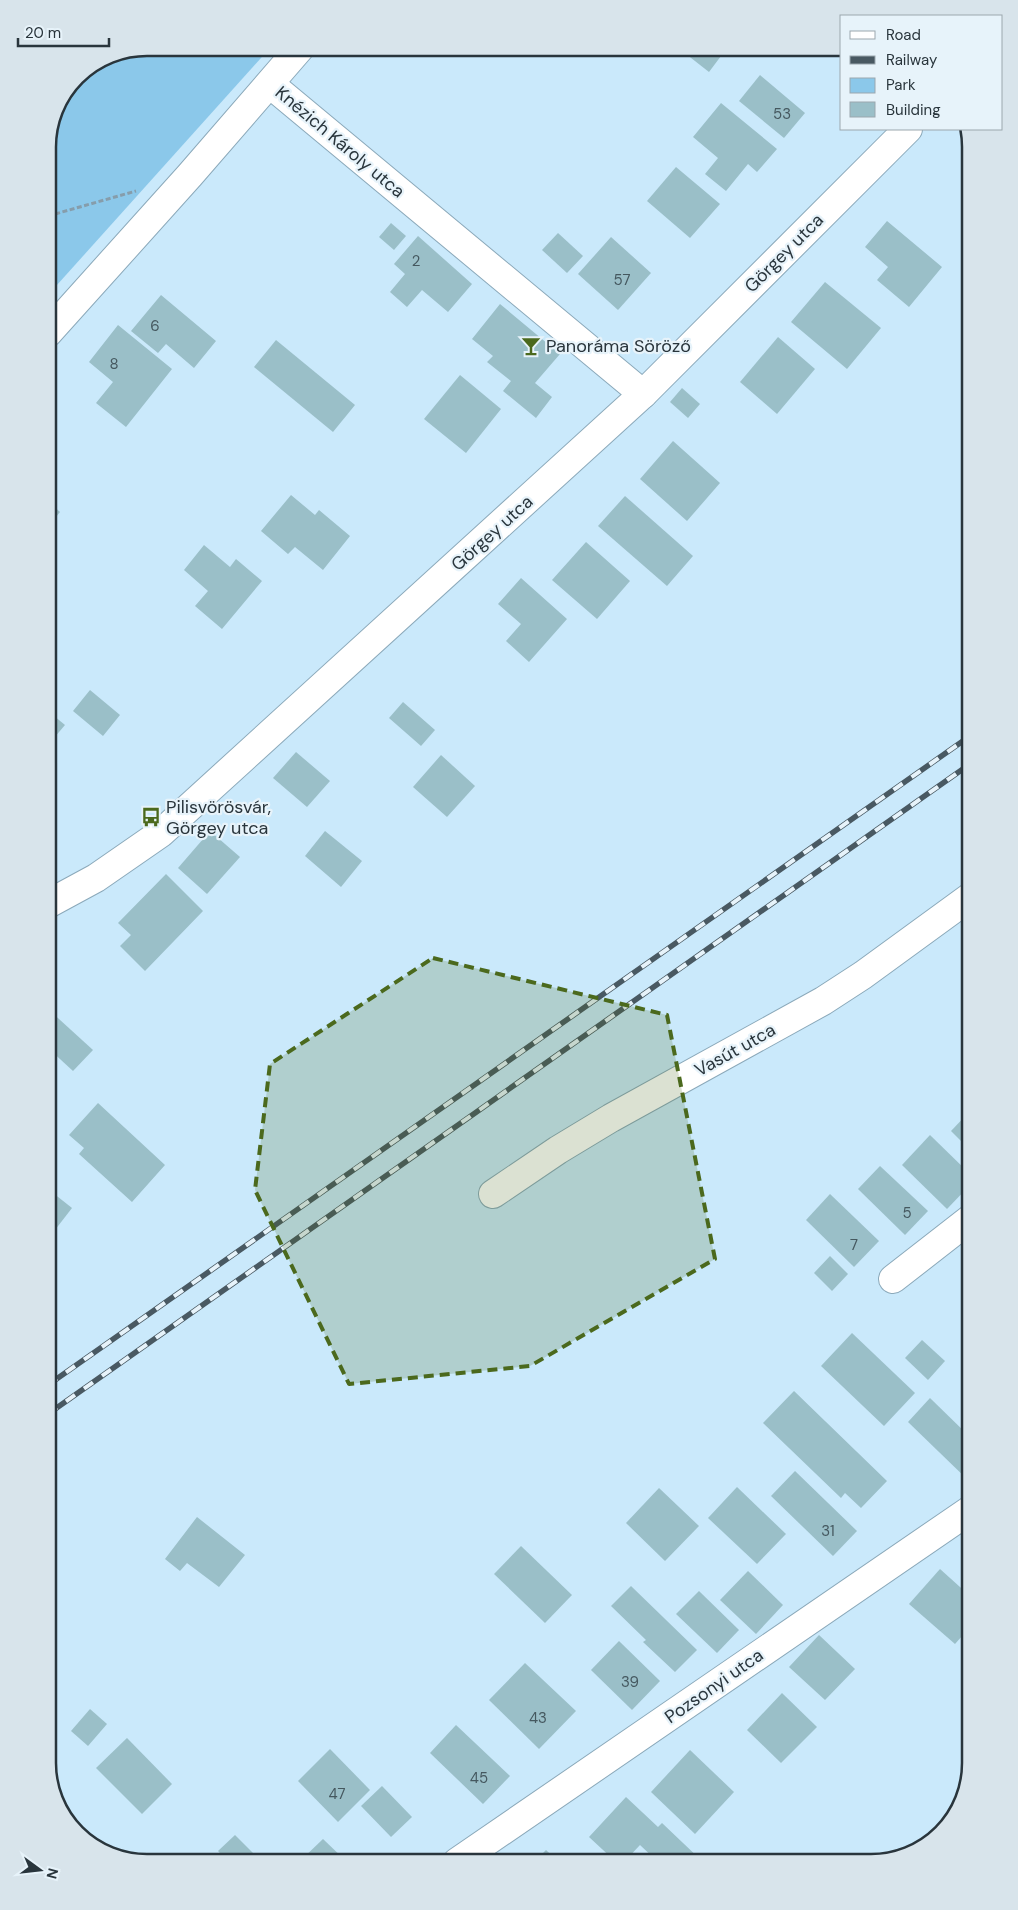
<svg xmlns="http://www.w3.org/2000/svg" width="1018" height="1910" font-family="'DM Sans',sans-serif">
  <style>
    .green { fill: #8bc8ea }
    .building { fill: #9abfc8 }
    .lines { fill: none; stroke-linecap: round; stroke-linejoin: round }
    .minor-casing { stroke: #8ba9ba; stroke-width: 30 }
    .path { stroke: #869dab; stroke-width: 3; stroke-dasharray: 5 2.5; stroke-linecap: butt }
    .minor { stroke: #fff; stroke-width: 28 }
    .rail-casing { stroke: #495962; stroke-width: 5.5 }
    .rail { stroke: #e7f3fa; stroke-width: 4; stroke-dasharray: 11; stroke-linecap: butt }
    .marked { fill: #4b691d; fill-opacity: 0.2; stroke: #4b691d; stroke-width: 4; stroke-dasharray: 10 6; stroke-linejoin: round }
    .labels { text-anchor: middle; stroke-width: 4.5; stroke-linejoin: round; paint-order: stroke }
    .number-label { font-size: 15px; fill: #45585f }
    .street-label { font-size: 18px; fill: #29353c; stroke: #e7f3fa }
    .poi-label { font-size: 18px; fill: #29353c; stroke: #e7f3fa; text-anchor: start }
    .rim { fill: none; stroke: #29353c; stroke-width: 2.5 }
  </style>
  <rect width="100%" height="100%" fill="#cae9fb"/>
  <polygon class="green" points="147,48 270,48 48,295 48,141 58,103 77,76 109,55"/>
  <g class="building">
    <polygon points="692,48 711,48 721,56 709,72 686,54"/>
    <polygon points="760,75 805,113 784,138 739,101"/>
    <polygon points="721,103 777,149 757,172 748,164 726,191 705,174 718,158 693,137"/>
    <polygon points="676,167 720,204 690,238 647,201"/>
    <polygon points="887,221 942,267 909,307 877,280 888,267 865,247"/>
    <polygon points="391,223 406,236 394,250 379,237"/>
    <polygon points="558,233 583,256 567,273 542,250"/>
    <polygon points="418,236 472,284 448,312 422,290 407,307 390,292 405,274 394,264"/>
    <polygon points="611,237 651,273 618,310 578,274"/>
    <polygon points="825,282 881,328 847,369 791,322"/>
    <polygon points="161,295 216,341 194,368 166,344 158,353 131,331"/>
    <polygon points="500,304 560,354 535,383 552,397 536,418 503,391 511,381 487,362 493,356 472,339"/>
    <polygon points="118,325 172,369 126,427 96,403 113,382 89,362"/>
    <polygon points="778,337 815,369 777,414 740,382"/>
    <polygon points="276,340 355,405 333,432 254,367"/>
    <polygon points="460,375 501,409 466,453 424,419"/>
    <polygon points="682,388 700,404 688,418 670,402"/>
    <polygon points="673,441 720,483 687,521 640,479"/>
    <polygon points="291,495 315,515 319,510 350,536 323,570 295,547 288,554 261,531"/>
    <polygon points="625,496 693,556 667,586 598,526"/>
    <polygon points="48,501 60,512 48,527"/>
    <polygon points="586,542 630,581 597,619 552,580"/>
    <polygon points="204,545 230,567 236,559 262,581 222,629 195,606 208,591 184,570"/>
    <polygon points="521,578 567,619 529,662 506,641 521,624 498,604"/>
    <polygon points="90,690 120,715 103,736 73,711"/>
    <polygon points="403,702 435,730 421,746 389,718"/>
    <polygon points="48,711 65,725 48,745"/>
    <polygon points="296,752 330,781 307,807 273,778"/>
    <polygon points="441,755 475,786 447,817 413,787"/>
    <polygon points="210,831 240,857 207,894 178,868"/>
    <polygon points="325,831 362,861 341,887 305,856"/>
    <polygon points="166,874 203,911 145,971 120,946 131,935 118,923"/>
    <polygon points="48,1009 93,1050 73,1071 48,1048"/>
    <polygon points="98,1103 165,1165 132,1202 79,1154 84,1148 69,1135"/>
    <polygon points="970,1111 970,1150 951,1131"/>
    <polygon points="930,1135 970,1174 970,1185 947,1209 902,1165"/>
    <polygon points="880,1166 928,1211 905,1235 858,1189"/>
    <polygon points="48,1189 72,1208 48,1239"/>
    <polygon points="830,1194 879,1241 854,1267 806,1220"/>
    <polygon points="830,1256 848,1274 832,1291 814,1273"/>
    <polygon points="852,1333 915,1393 884,1426 821,1366"/>
    <polygon points="922,1340 945,1361 928,1380 905,1358"/>
    <polygon points="794,1391 887,1481 861,1508 845,1493 841,1498 763,1423"/>
    <polygon points="930,1398 970,1437 970,1482 908,1422"/>
    <polygon points="795,1471 857,1531 833,1556 771,1496"/>
    <polygon points="737,1487 786,1534 757,1564 708,1518"/>
    <polygon points="659,1488 699,1526 665,1561 626,1523"/>
    <polygon points="197,1517 245,1555 219,1587 187,1563 180,1571 165,1559"/>
    <polygon points="521,1546 572,1595 545,1623 494,1574"/>
    <polygon points="940,1569 970,1596 970,1627 955,1644 909,1604"/>
    <polygon points="748,1571 783,1605 756,1634 720,1600"/>
    <polygon points="631,1586 697,1650 675,1672 643,1642 646,1640 611,1606"/>
    <polygon points="699,1591 739,1630 717,1653 676,1614"/>
    <polygon points="819,1635 855,1669 825,1700 789,1667"/>
    <polygon points="619,1641 660,1681 632,1710 591,1670"/>
    <polygon points="525,1663 576,1711 539,1749 489,1700"/>
    <polygon points="782,1693 817,1727 781,1763 747,1730"/>
    <polygon points="90,1709 107,1724 88,1746 71,1731"/>
    <polygon points="456,1725 510,1776 483,1804 430,1753"/>
    <polygon points="127,1738 172,1784 142,1814 96,1768"/>
    <polygon points="330,1749 370,1790 338,1822 298,1781"/>
    <polygon points="690,1750 734,1792 695,1834 651,1792"/>
    <polygon points="382,1786 412,1817 391,1837 361,1806"/>
    <polygon points="626,1797 658,1827 662,1823 703,1862 658,1862 640,1845 624,1862 616,1862 589,1837"/>
    <polygon points="235,1835 262,1862 228,1862 218,1851"/>
    <polygon points="323,1839 347,1862 299,1862"/>
    <polygon points="546,1850 559,1862 534,1862"/>
  </g>
  <g class="lines">
    <defs>
      <g id="minor">
        <polyline points="270,84 643,394"/>
        <polyline points="48,333 190,175 300,48"/>
        <polyline points="48,904 96,878 161,833 643,394 908,129"/>
        <polyline points="493,1194 558,1150 611,1118 823,1001 863,975 970,897"/>
        <polyline points="893,1279 970,1219"/>
        <polyline points="457,1862 970,1510"/>
      </g>
    </defs>
    <use href="#minor" class="minor-casing"/>
    <polyline class="path" points="48,216 136,191"/>
    <use href="#minor" class="minor"/>
    <defs>
      <g id="rail">
        <polyline points="48,1385 970,736"/>
        <polyline points="48,1414 970,764"/>
      </g>
    </defs>
    <use href="#rail" class="rail-casing"/>
    <use href="#rail" class="rail"/>
  </g>
  <path class="marked" d="M433 958 667 1015 715 1259 530 1366 349 1384 255 1190 270 1064Z"/>
  <defs>
    <symbol id="bar-bare" viewBox="-9 -9 18 18"><path d="M-6-5H6L.8 .8V4.5H3.5V6h-7V4.5H-.8V.8Z" fill="#4b691d" stroke="#e7f3fa" stroke-width="2.5" paint-order="stroke"/></symbol>
    <symbol id="bus-bare" viewBox="-9 -9 18 18"><path d="M-5-6H5V4H4V6H2V4H-2V6H-4V4H-5ZM-3.5-4V0h7V-4ZM-3.5 1.2v1.5H-2V1.2ZM2 1.2v1.5H3.5V1.2Z" fill="#4b691d" stroke="#e7f3fa" stroke-width="2.5" paint-order="stroke"/></symbol>
  </defs>
  <g fill-rule="evenodd">
    <use href="#bar-bare" x="517" y="332" width="28" height="28"/>
    <use href="#bus-bare" x="137" y="803" width="28" height="28"/>
  </g>
  <g class="labels">
    <g class="number-label">
      <text x="782" y="119">53</text>
      <text x="416" y="266">2</text>
      <text x="622" y="285">57</text>
      <text x="155" y="331">6</text>
      <text x="114" y="369">8</text>
      <text x="907" y="1218">5</text>
      <text x="854" y="1250">7</text>
      <text x="828" y="1536">31</text>
      <text x="630" y="1687">39</text>
      <text x="538" y="1723">43</text>
      <text x="479" y="1783">45</text>
      <text x="337" y="1799">47</text>
    </g>
    <g class="street-label">
      <text transform="translate(340 142) rotate(40)" y="6">Knézich Károly utca</text>
      <text transform="translate(784 253) rotate(-45)" y="6">Görgey utca</text>
      <text transform="translate(492 533) rotate(-42)" y="6">Görgey utca</text>
      <text transform="translate(735 1050) rotate(-29)" y="6">Vasút utca</text>
      <text transform="translate(714 1686) rotate(-35)" y="6">Pozsonyi utca</text>
    </g>
    <g class="poi-label">
      <text x="546" y="352">Panoráma Söröző</text>
      <text x="166" y="813">Pilisvörösvár,<tspan x="166" dy="21">Görgey utca</tspan></text>
    </g>
  </g>
  <path d="M0 0H1018V1910H0ZM147 56H871A91 91 0 0 1 962 147V1763A91 91 0 0 1 871 1854H147A91 91 0 0 1 56 1763V147A91 91 0 0 1 147 56Z" fill="#d8e4eb" fill-rule="evenodd"/>
  <path class="rim" d="M147 56H871A91 91 0 0 1 962 147V1763A91 91 0 0 1 871 1854H147A91 91 0 0 1 56 1763V147A91 91 0 0 1 147 56Z"/>
  <rect x="840" y="15" width="162" height="115" fill="#e7f3fa" stroke="#9ba7ae"/>
  <rect x="850" y="31" width="25" height="8" fill="#ffffff" stroke="#9ba7ae"/>
  <text x="886" y="40" font-size="15" fill="#29353c">Road</text>
  <rect x="850" y="56" width="25" height="8" fill="#495962" stroke="#9ba7ae"/>
  <text x="886" y="65" font-size="15" fill="#29353c">Railway</text>
  <rect x="850" y="78" width="25" height="15" fill="#8bc8ea" stroke="#9ba7ae"/>
  <text x="886" y="90" font-size="15" fill="#29353c">Park</text>
  <rect x="850" y="102" width="25" height="15" fill="#9abfc8" stroke="#9ba7ae"/>
  <text x="886" y="115" font-size="15" fill="#29353c">Building</text>
  <g transform="translate(40 1870) rotate(105)" stroke="#e7f3fa" stroke-width="4" paint-order="stroke">
  <path d="M0-4L9 19L0 12L-9 19Z" fill="#29353c"/>
  <text y="-8" font-size="14" font-weight="bold" text-anchor="middle" fill="#29353c">N</text>
  </g>
  <path d="M18 38v8h91v-8" fill="none" stroke="#29353c" stroke-width="2.5"/>
  <text x="25" y="38" font-size="15" fill="#29353c" stroke="#e7f3fa" stroke-width="4" paint-order="stroke">20 m</text>
</svg>
